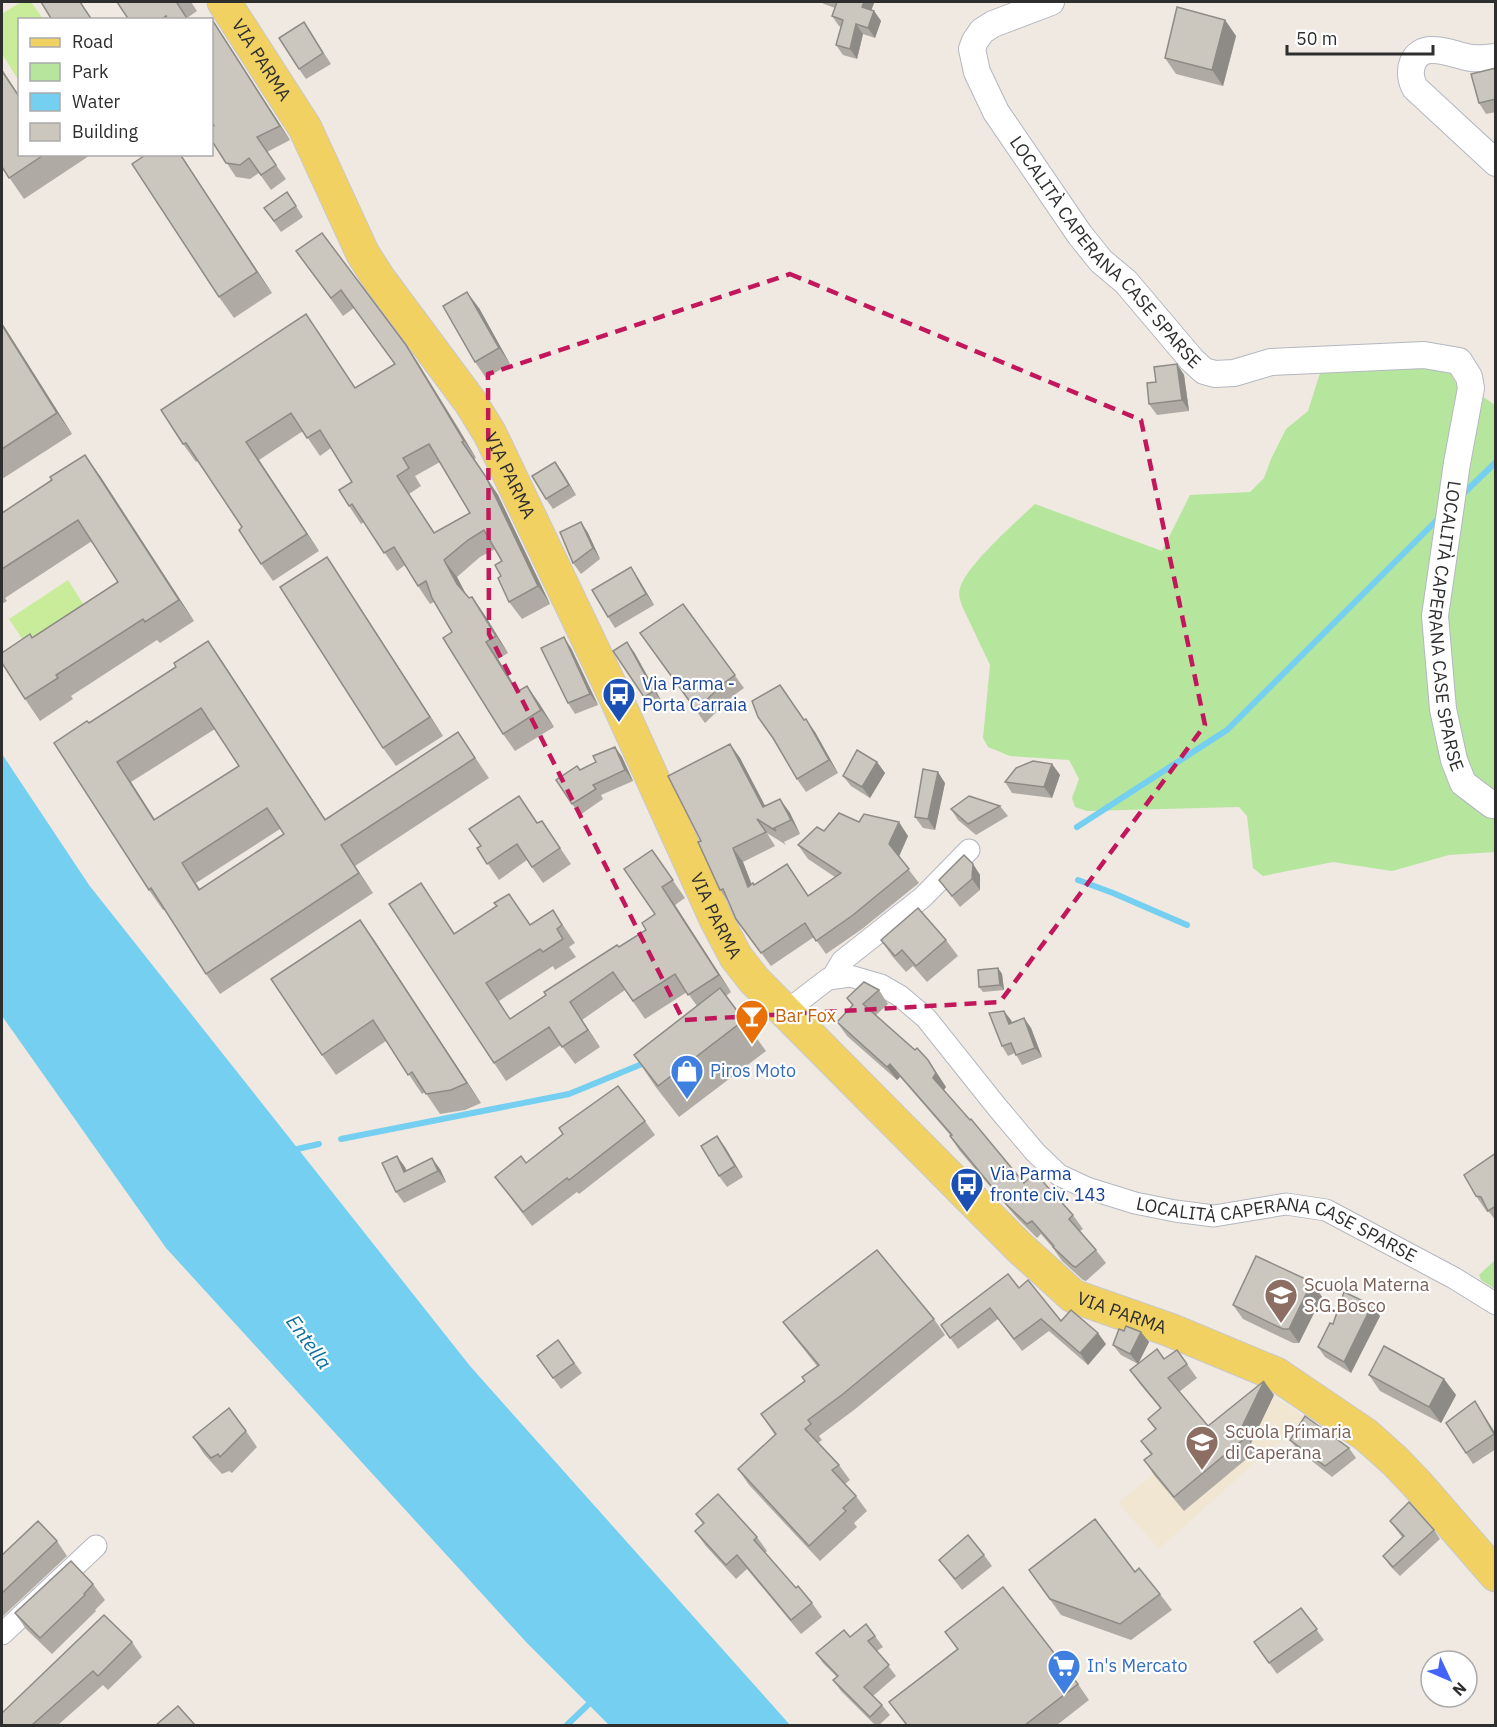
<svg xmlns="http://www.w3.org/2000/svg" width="1497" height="1727" font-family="'IBM Plex Sans',sans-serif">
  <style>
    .education { fill: #f0e6d1 }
    .green { fill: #b6e59e }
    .pitch { fill: #c9ec9a }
    .water { fill: #75cff0 }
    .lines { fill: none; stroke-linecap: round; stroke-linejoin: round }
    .stream { stroke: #75cff0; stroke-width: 6 }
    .minor-casing { stroke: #b4b7c1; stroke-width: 23 }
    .tertiary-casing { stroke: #b4b7c1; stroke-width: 28 }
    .primary-casing { stroke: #c9c9c9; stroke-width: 35 }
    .minor { stroke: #fff; stroke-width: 21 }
    .tertiary { stroke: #fff; stroke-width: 26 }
    .primary { stroke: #f2d163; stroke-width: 33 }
    .wall { fill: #afaba4; fill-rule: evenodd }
    .shaded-wall { fill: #8e8b86 }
    .building { fill: #cbc7bf; stroke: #8e8b86; stroke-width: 1.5; fill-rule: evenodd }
    .marked { fill: none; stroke: #c2185b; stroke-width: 4.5; stroke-dasharray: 12 8; stroke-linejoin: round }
    .labels { text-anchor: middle; stroke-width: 4.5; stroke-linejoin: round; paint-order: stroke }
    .street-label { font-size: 18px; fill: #2e2e2e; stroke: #fff }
    .transit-label { font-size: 18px; fill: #164399; stroke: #fff; text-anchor: start }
    .food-label { font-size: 18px; fill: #c56008; stroke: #fff; text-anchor: start }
    .shop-label { font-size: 18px; fill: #366cbe; stroke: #fff; text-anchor: start }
    .education-label { font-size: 18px; fill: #785e54; stroke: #fff; text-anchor: start }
    .water-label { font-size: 20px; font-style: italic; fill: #0d6fa3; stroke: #fff }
  </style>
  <rect width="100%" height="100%" fill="#efe9e1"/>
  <polygon class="education" points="1260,1388 1308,1419 1261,1457 1159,1549 1118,1503"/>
  <g class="green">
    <path d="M1428 366 1450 372 1460 391 1479 394 1495 405V852L1449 855 1392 871 1333 862 1263 876 1253 868 1247 816 1239 807 1087 811 1075 807 1072 798 1079 779 1069 760 1010 756 988 747 983 738 990 665 962 606C960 600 958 594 960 588 966 566 1017 521 1035 504L1162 551 1190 495 1250 492 1264 478 1271 459 1286 429 1308 411 1320 373Z"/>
    <polygon points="1495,1260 1495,1289 1481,1280 1479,1275"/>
  </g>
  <g class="pitch">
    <polygon points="21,2 31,2 43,19 20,20 19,81 2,54 2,14"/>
    <polygon points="68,580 85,607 27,646 9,619"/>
  </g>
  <polygon class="water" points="2,754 89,885 470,1366 790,1725 609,1725 527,1643 166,1248 2,1016"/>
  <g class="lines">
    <g class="stream">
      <polyline points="1460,497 1496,462"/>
      <polyline points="1077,827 1227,730 1440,517"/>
      <polyline points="1078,880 1113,893 1187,925"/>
      <polyline points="341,1139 569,1094 642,1064"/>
      <polyline points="293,1150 319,1144"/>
      <polyline points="566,1726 594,1699"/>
    </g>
    <defs>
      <g id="minor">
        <polyline points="832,978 842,961 923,897 969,850"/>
        <path id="s1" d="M785 1012 828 979 850 976 881 985 900 996 926 1018 997 1107 1035 1152 1059 1175 1087 1188 1135 1203 1175 1211 1214 1216 1286 1204 1326 1210 1454 1278 1496 1304"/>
        <polyline points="2,1634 96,1546"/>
      </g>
      <g id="tertiary">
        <path id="s2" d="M1051 2 993 24 982 31 975 41 972 49 977 72 996 112 1080 235 1101 261 1126 282 1192 360 1204 371 1215 374 1234 373 1271 362 1424 355 1459 361 1469 377 1471 388 1457 463 1435 616 1443 709 1454 760 1463 783 1492 805H1496"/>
        <path d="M1496 57C1488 58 1479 59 1471 58 1459 56 1446 50 1433 50 1412 49 1406 72 1415 88L1496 163"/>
      </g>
      <g id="primary">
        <path id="s3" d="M224 2 305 128 363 254 379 279 471 403 490 434 616 698 716 919 736 957 754 980 1019 1247 1073 1296 1170 1330 1276 1374 1366 1435 1395 1461 1417 1484 1496 1575"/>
      </g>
    </defs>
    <use href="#minor" class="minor-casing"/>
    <use href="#tertiary" class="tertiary-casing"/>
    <use href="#primary" class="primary-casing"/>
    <use href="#minor" class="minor"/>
    <use href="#tertiary" class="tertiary"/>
    <use href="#primary" class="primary"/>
  </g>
  <g class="wall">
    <polygon points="117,2 191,2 197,11 187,18 188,20 129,20"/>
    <polygon points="821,2 873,2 874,3 871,10 874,11 881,21 875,38 863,34 857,59 843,55 836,45 841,27 839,26 832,16 835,8 824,4"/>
    <polygon points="1225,20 1236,36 1223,86 1176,74 1165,58"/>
    <polygon points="304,22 331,64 306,79 299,69"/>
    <polygon points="221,33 290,140 267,152 286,179 271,190 259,173 250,179 236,177 212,141 214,126"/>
    <polygon points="1496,68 1496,112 1486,114 1479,103"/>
    <polygon points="2,69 20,97 20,154 92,154 24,199 2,167"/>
    <polygon points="147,154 180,154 272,293 234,318 219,297"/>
    <polygon points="287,192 303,217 281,232 264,208"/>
    <path d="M322 233 418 363 459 429 476 458 474 459 498 495 550 604 522 619 509 602 501 576 502 561 495 549 480 557 457 577 465 593 469 598 472 597 484 614 508 653 498 659 518 691 527 686 554 727 515 751 503 734 452 632 434 602 430 604 418 586 405 565 397 571 364 522 361 524 349 506 352 482 331 448 320 456 303 431 259 460 319 551 273 581 261 564 242 527 198 461 196 462 183 444 318 331 355 388 395 364 354 308 343 316 296 251ZM440 462 470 513 435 533 409 494 421 486 415 476Z"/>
    <polygon points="479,308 510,364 486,378 475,362"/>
    <polygon points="2,323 72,434 2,479"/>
    <polygon points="1177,364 1184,375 1189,411 1157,415 1149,404 1156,382"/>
    <polygon points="555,462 576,495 553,509 546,499"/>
    <polygon points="100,476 194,621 160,643 157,640 71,696 73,699 40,721 25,699 32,638 118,582 92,541 5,598 7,601 2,604 2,513"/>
    <polygon points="581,522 588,533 600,559 581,574 573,563"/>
    <polygon points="327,557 443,736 396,766 383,748"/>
    <polygon points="638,578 654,605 615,628 608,617"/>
    <polygon points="683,604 744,688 733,696 705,723 640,633"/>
    <path d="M208 641 325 819 458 732 489 778 355 866 373 893 220 994 206 974 165 909 163 910 149 890 89 723 176 667ZM215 729 239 766 155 820 131 782ZM280 829 284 834 200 889 196 883Z"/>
    <polygon points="571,648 598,705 575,714 568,703"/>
    <polygon points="634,652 662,702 651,708 644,697"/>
    <polygon points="804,720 815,732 838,773 806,792 797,779"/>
    <polygon points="730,744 740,758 765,806 780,799 790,813 800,834 784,842 786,845 767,833 775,846 743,862 752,885 754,885 787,864 808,895 835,877 808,859 798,845 824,831 859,822 908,836 899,857 919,883 862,929 826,954 814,937 771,966 736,919 730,904 720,890 701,841"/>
    <polygon points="615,747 622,757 633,781 601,795 603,799 580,815 572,804 580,770 596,762"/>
    <polygon points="877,762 885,773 870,798 851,786 843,776"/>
    <polygon points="1052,764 1060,775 1052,798 1012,793 1005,782"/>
    <polygon points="945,783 935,830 923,828 915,817"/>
    <polygon points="1000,806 1008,816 976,835 958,820 951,809"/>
    <polygon points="542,821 571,864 543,883 527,860 499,880 477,848"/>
    <polygon points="652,850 685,898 675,905 731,992 726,996 766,1051 679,1117 655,1086 634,1055 697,1006 687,992 645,1019 625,990 582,1020 600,1047 575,1064 561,1045 506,1081 494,1063 433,901 455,934 497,906 509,894 530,925 553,910 575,943 569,947 576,957 555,970 553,966 499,1001 510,1019 646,930 655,914"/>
    <polygon points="973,864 980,875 980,890 960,907 939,880"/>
    <polygon points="360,920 374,940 481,1103 465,1110 440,1114 425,1092 422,1094 386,1041 336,1075 322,1055"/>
    <polygon points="881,940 946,940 958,956 927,982 913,966 906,972 892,956"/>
    <polygon points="998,968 1002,974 1004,990 983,992 979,987"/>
    <polygon points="879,990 888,1004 876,1015 937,1073 946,1087 944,1090 1024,1183 1073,1215 1083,1229 1080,1231 1096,1250 1106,1263 1086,1281 1083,1280 1062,1261 1053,1248 1041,1234 1037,1238 1017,1218 959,1150 950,1136 951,1136 900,1077 897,1080 847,1036 837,1022 852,1005 847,998"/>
    <polygon points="1024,1018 1031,1028 1042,1057 1022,1065 1015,1053 1008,1056 1002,1046 1011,1020 1012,1023"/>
    <polygon points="645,1121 655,1135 579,1194 577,1192 532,1226 495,1177 526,1163"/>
    <polygon points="717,1136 743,1177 727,1187 719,1176"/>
    <polygon points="1496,1153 1496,1221 1489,1212 1487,1212 1476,1196"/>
    <polygon points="397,1156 406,1171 440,1169 446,1182 404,1203 396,1192"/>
    <polygon points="1312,1282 1322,1297 1299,1343 1293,1343 1243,1319 1233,1305"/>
    <polygon points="1019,1288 1061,1321 1106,1344 1088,1365 1049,1331 1022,1351 998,1319 958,1349 941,1325"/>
    <polygon points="1380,1316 1351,1373 1325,1357 1318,1347 1333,1324"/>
    <polygon points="934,1319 945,1335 854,1410 819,1436 822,1440 818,1443 839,1465 850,1480 845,1484 856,1496 867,1511 854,1523 857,1527 820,1561 749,1485 738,1469 775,1435 761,1414 805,1381 817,1366 794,1337 783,1322"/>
    <polygon points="1124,1331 1141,1332 1149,1342 1138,1364 1164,1359 1187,1364 1197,1378 1179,1392 1208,1426 1274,1395 1251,1443 1256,1451 1184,1511 1154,1475 1144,1460 1151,1455 1141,1441 1156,1430 1148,1419 1160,1408 1140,1384 1130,1370 1138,1364 1121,1355 1113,1345"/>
    <polygon points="558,1340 582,1373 561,1389 537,1356"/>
    <polygon points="1369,1375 1444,1379 1456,1395 1441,1423 1380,1391"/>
    <polygon points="1482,1412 1496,1434 1496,1449 1473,1464 1446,1423"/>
    <polygon points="246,1431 257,1447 232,1473 229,1471 222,1474 204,1454 193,1437"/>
    <polygon points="1290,1440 1349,1448 1356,1458 1332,1477 1298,1450"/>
    <polygon points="696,1514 757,1537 767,1551 765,1553 796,1588 812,1603 822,1617 801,1634 747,1569 736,1579 705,1545 695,1531 703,1524"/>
    <polygon points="1390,1521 1434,1530 1440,1539 1400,1576 1390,1566 1383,1556 1402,1537"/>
    <polygon points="57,1541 67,1556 2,1617 2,1555"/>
    <polygon points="984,1555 992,1566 962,1590 939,1560"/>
    <polygon points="1029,1570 1135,1572 1160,1594 1172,1610 1131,1640 1061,1615"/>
    <polygon points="93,1584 105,1600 95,1610 96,1611 52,1654 26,1629 15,1613"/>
    <polygon points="1301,1608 1324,1640 1277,1674 1254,1642"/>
    <polygon points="945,1632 1078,1684 1089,1700 1057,1725 906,1725 889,1702 957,1649"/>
    <polygon points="875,1636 883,1647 877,1651 896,1676 873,1696 882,1705 890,1715 879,1725 875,1725 841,1691 833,1680 837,1677 823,1663 816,1653 850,1637"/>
    <polygon points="132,1642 142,1657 108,1690 103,1685 58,1725 2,1725"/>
  </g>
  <g class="shaded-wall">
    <polygon points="864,2 873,2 874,3 869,17 862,7"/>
    <polygon points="874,11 881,21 875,38 868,28"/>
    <polygon points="211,18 221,33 290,140 280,126"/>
    <polygon points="1225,20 1236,36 1223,86 1212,70"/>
    <polygon points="856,24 863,34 857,59 850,49"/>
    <polygon points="180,154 272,293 257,272"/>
    <polygon points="467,292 479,308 510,364 499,348"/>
    <polygon points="2,323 72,434 57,413 2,325"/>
    <polygon points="406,345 418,363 476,458 464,441"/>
    <polygon points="1177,364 1184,375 1189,411 1182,400"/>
    <polygon points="246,442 259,460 319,551 307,534"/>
    <polygon points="462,442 498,495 550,604 538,586"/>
    <polygon points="85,455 100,476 194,621 179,600"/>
    <polygon points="555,462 563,473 576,495 569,485"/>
    <polygon points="581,522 588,533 600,559 593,548"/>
    <polygon points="327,557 339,575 443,736 430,717"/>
    <polygon points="444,560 457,577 470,602 457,584"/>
    <polygon points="631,567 638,578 654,605 646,594"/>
    <polygon points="472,597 484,614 508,653 496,636"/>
    <polygon points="564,637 571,648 598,705 590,694"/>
    <polygon points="208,641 222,661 339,840 325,820"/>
    <polygon points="486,642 498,659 529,709 517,692"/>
    <polygon points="627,642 634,652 662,702 654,691"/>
    <polygon points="527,686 539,703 554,727 541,710"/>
    <polygon points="806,719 815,732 838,773 829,760"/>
    <polygon points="730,744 740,758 773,821 763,807"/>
    <polygon points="615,747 622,757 633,781 625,770"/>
    <polygon points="117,762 131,782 168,840 154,820"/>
    <polygon points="877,762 885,773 870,798 862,787"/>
    <polygon points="1052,764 1060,775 1052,798 1044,787"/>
    <polygon points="938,772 945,783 935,830 928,819"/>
    <polygon points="780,799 790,813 800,834 791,820"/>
    <polygon points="899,822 908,836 898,858 889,844"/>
    <polygon points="341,845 373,893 359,873"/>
    <polygon points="733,848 743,862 758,901 748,887"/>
    <polygon points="973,864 980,875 980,890 972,879"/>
    <polygon points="662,887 675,905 731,992 719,975"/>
    <polygon points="360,920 374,940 481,1103 467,1083"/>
    <polygon points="998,968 1002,974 1004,990 1000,985"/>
    <polygon points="570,1002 600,1047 588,1030"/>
    <polygon points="1004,1011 1011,1020 1016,1033 1009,1024"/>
    <polygon points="1024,1018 1031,1028 1042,1057 1035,1048"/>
    <polygon points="928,1060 946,1087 943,1091 933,1078"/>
    <polygon points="890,1064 900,1077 897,1080 887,1067"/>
    <polygon points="717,1136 725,1147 743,1177 735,1166"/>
    <polygon points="397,1156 405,1167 412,1183 404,1172"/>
    <polygon points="432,1158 440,1169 446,1182 438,1171"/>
    <polygon points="1312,1282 1322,1297 1299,1343 1289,1329"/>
    <polygon points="1372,1305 1380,1316 1351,1373 1344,1362"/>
    <polygon points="1141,1332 1149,1342 1138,1364 1130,1354"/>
    <polygon points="1098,1333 1106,1344 1088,1365 1080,1353"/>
    <polygon points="1444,1379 1456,1395 1441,1423 1429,1407"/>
    <polygon points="1264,1381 1274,1395 1251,1443 1246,1437 1239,1433"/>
    <polygon points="1475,1401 1482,1412 1496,1435 1494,1434"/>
  </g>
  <g class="building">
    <polygon points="41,2 80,2 92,20 52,20"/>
    <polygon points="117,2 180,2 177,3 188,20 168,20 166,16 161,20 129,20"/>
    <polygon points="837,2 864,2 862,7 874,11 868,28 856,24 850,49 836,45 843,20 832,16"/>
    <polygon points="1177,7 1225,20 1212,70 1165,58"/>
    <polygon points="211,18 280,126 257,137 276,165 261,175 249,158 240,165 226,163 212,141 212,127 214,126 212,121 212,20 209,20"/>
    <polygon points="304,22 323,53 299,69 279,38"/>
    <polygon points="1496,68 1496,99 1479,103 1471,74"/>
    <polygon points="2,71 20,98 20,154 45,154 9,178 2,167"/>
    <polygon points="147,154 180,154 257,272 219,297 132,164"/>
    <polygon points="287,192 296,206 274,221 264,208"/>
    <path d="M322 233 406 345 446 411 464 441 462 442 486 477 538 586 509 602 498 578 501 576 495 565 502 561 484 530 468 540 444 560 457 584 469 598 472 597 496 636 486 642 517 692 527 686 541 710 503 734 443 638 452 632 432 598 426 581 418 586 394 547 384 553 352 504 349 506 339 490 352 482 320 430 307 438 291 413 246 442 307 534 261 564 239 530 242 527 186 443 183 444 161 410 306 314 355 388 395 364 341 290 331 298 296 251ZM429 444 470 513 434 533 397 476 409 468 403 458Z"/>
    <polygon points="467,292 499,348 475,362 443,306"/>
    <polygon points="2,325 57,413 2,449"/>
    <polygon points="1177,364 1182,400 1149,404 1147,383 1156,382 1154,367"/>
    <polygon points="85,455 179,600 145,622 143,619 56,675 58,678 25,699 2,663 2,653 30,634 32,638 118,582 78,520 2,569 2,513 52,480 50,477"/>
    <polygon points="555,462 569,485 546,499 532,476"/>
    <polygon points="581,522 593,548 573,563 560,532"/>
    <polygon points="327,557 430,717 383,748 280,587"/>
    <polygon points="631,567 646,594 608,617 592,590"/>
    <polygon points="683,604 735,675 724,683 696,710 640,633"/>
    <polygon points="564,637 590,694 568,703 541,648"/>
    <path d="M208 641 325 820 458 732 475 758 341 845 359 873 206 974 151 888 149 890 54 743 87 721 89 723 176 667 174 663ZM201 708 239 766 154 820 117 762ZM267 808 284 834 199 890 182 863Z"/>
    <polygon points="627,642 654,691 644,697 613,651"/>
    <polygon points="780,685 804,720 806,719 829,760 797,779 773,738 758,717 752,701"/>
    <polygon points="730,744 763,807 780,799 791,820 774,828 776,831 757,819 766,832 733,848 748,887 753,883 754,885 787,864 808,896 841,873 798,845 817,827 824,831 839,813 859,822 864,814 899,822 889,844 909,869 853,915 816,941 805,923 761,953 736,919 723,889 720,890 698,842 701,841 668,776"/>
    <polygon points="615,747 625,770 593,785 596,789 572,804 556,780 577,766 580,770 596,762 593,756"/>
    <polygon points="857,750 877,762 862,787 843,776"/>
    <polygon points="1033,761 1052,764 1044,787 1005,782 1016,768"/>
    <polygon points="923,769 938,772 928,819 915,817"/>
    <polygon points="519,796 537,823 542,821 560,848 532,867 517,844 487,864 477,848 481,846 469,829"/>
    <polygon points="969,796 1000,806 968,824 951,809"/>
    <polygon points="652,850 673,880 662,887 719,975 688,995 675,974 633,1001 613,972 570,1002 588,1030 562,1047 549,1027 494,1063 389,904 421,883 454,934 497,906 494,903 509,894 530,925 553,910 562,925 557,929 563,939 543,952 540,949 486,983 510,1019 546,995 544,992 617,945 619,947 646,930 642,923 655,914 624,869"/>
    <polygon points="964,855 973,864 972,879 952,896 939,880"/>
    <polygon points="918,908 946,940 916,966 902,950 895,956 881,940"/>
    <polygon points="360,920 467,1083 451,1090 426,1094 412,1072 408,1075 373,1020 322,1055 271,979"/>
    <polygon points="998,968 1000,985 979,987 978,970"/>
    <polygon points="864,982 879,990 863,1004 915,1050 917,1048 928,1060 936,1073 933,1078 970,1120 971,1119 1024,1183 1035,1173 1073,1215 1069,1219 1096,1250 1076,1267 1073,1266 1053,1247 1054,1246 1032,1221 1027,1224 1007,1205 950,1136 952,1135 890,1064 887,1067 837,1022 853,1005 847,998"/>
    <polygon points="720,988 744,1020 658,1086 634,1055"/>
    <polygon points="1004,1011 1009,1024 1024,1018 1035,1048 1016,1055 1011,1043 1002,1046 989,1013"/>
    <polygon points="618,1086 645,1121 569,1180 567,1178 523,1212 495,1177 521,1156 526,1163 563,1134 559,1128"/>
    <polygon points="717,1136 735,1166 719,1176 701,1146"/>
    <polygon points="1496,1153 1496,1206 1488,1211 1481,1197 1476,1196 1464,1175"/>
    <polygon points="397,1156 404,1172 432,1158 438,1171 396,1192 382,1163"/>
    <polygon points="877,1250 934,1319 843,1394 808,1420 811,1424 805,1429 839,1465 832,1470 856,1496 843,1508 846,1511 809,1546 738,1469 776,1434 761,1414 805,1381 802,1377 819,1365 783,1322"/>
    <polygon points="1256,1256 1312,1282 1289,1329 1283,1329 1233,1305"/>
    <polygon points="1008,1274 1019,1288 1028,1280 1061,1321 1071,1310 1098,1333 1080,1353 1041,1319 1014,1339 990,1308 950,1338 941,1325"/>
    <polygon points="1344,1292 1372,1305 1344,1362 1318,1347 1330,1323 1333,1324"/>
    <polygon points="1126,1326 1141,1332 1130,1354 1113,1345 1119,1329 1124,1331"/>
    <polygon points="558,1340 574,1363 553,1378 537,1356"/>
    <polygon points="1384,1346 1444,1379 1429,1407 1369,1375"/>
    <polygon points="1157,1349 1164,1359 1177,1350 1187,1364 1168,1378 1208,1426 1264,1381 1239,1433 1246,1437 1174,1497 1144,1460 1152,1454 1141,1441 1156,1429 1148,1419 1161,1408 1130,1370"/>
    <polygon points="1475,1401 1494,1434 1466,1453 1446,1423"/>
    <polygon points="229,1408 246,1431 220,1457 218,1454 211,1458 193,1437"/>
    <polygon points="1305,1416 1349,1448 1325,1466 1290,1440"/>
    <polygon points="718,1494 757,1537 754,1540 796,1588 798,1586 812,1603 791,1620 737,1555 726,1565 695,1531 704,1523 696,1514"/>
    <polygon points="1409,1502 1434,1530 1393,1567 1383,1556 1404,1536 1390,1521"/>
    <polygon points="1095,1519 1135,1572 1139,1568 1160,1594 1120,1624 1050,1599 1029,1570"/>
    <polygon points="38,1521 57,1541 2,1593 2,1555"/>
    <polygon points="968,1535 984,1555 955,1579 939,1560"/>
    <polygon points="71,1561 93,1584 84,1594 85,1595 40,1638 15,1613"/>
    <polygon points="1003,1587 1078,1684 1025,1725 907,1725 889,1702 958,1649 945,1632"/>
    <polygon points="1301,1608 1317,1629 1269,1663 1254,1642"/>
    <polygon points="104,1615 132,1642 98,1676 93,1671 32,1725 2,1725 2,1713"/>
    <polygon points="866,1624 875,1636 868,1641 889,1665 864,1687 882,1705 870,1717 833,1680 838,1676 816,1653 844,1630 850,1637"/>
    <polygon points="178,1706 195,1725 156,1725"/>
  </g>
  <path class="marked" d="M790 274 1141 420 1205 725 1000 1002 683 1020 489 634 488 374Z"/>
  <defs>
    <symbol id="bus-pin" viewBox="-11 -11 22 30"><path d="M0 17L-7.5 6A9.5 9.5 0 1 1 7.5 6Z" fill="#1a4fb4" stroke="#fff"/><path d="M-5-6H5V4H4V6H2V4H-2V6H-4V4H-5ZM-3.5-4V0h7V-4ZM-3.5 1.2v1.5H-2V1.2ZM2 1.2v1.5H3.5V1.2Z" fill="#fff"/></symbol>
    <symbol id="bar-pin" viewBox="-11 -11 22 30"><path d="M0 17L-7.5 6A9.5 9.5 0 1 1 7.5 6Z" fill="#e8710a" stroke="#fff"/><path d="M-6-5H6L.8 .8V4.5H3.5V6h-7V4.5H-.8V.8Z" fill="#fff"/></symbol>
    <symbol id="shop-pin" viewBox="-11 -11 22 30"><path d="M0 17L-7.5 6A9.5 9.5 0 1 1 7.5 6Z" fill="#3f7fe0" stroke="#fff"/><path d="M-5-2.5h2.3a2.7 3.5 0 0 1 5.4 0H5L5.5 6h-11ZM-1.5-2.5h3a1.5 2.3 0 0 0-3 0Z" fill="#fff"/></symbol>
    <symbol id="school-pin" viewBox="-11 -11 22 30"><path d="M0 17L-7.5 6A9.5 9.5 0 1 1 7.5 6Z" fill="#8d6e63" stroke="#fff"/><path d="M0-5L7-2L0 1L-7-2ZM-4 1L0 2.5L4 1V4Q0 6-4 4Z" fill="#fff"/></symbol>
    <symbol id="supermarket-pin" viewBox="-11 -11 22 30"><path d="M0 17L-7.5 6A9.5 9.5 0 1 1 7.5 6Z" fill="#3f7fe0" stroke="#fff"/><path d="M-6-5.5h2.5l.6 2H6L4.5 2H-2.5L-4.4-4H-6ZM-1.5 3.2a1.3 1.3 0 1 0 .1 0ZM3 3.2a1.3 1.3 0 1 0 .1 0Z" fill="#fff"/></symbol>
  </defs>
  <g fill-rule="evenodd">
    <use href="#bus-pin" x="600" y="675" width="38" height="52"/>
    <use href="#bar-pin" x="733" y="997" width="38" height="52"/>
    <use href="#shop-pin" x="668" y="1052" width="38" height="52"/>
    <use href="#bus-pin" x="948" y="1165" width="38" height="52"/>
    <use href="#school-pin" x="1262" y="1276" width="38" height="52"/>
    <use href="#school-pin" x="1183" y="1423" width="38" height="52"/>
    <use href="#supermarket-pin" x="1045" y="1647" width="38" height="52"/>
  </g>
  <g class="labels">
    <g class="street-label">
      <text dy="6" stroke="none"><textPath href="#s3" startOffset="69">VIA PARMA</textPath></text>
      <text dy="6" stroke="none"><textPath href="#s2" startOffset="342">LOCALITÀ CAPERANA CASE SPARSE</textPath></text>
      <text dy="6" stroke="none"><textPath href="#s3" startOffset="555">VIA PARMA</textPath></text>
      <text dy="6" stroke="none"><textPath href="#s2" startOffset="1026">LOCALITÀ CAPERANA CASE SPARSE</textPath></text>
      <text dy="6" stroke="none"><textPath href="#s3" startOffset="1041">VIA PARMA</textPath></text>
      <text dy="6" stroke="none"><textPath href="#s1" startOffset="600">LOCALITÀ CAPERANA CASE SPARSE</textPath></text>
      <text dy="6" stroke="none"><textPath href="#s3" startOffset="1617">VIA PARMA</textPath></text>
    </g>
    <g class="transit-label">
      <text x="642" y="690">Via Parma -<tspan x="642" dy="21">Porta Carraia</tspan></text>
      <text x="990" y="1180">Via Parma<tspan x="990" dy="21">fronte civ. 143</tspan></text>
    </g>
    <g class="food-label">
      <text x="775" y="1022">Bar Fox</text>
    </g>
    <g class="shop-label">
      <text x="710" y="1077">Piros Moto</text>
      <text x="1087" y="1672">In's Mercato</text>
    </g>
    <g class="education-label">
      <text x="1304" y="1291">Scuola Materna<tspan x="1304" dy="21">S.G.Bosco</tspan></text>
      <text x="1225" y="1438">Scuola Primaria<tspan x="1225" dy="21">di Caperana</tspan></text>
    </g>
    <g class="water-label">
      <text transform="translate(309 1342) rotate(54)" y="7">Entella</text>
    </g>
  </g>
  <rect width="1497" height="1727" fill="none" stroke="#2e2e2e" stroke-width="6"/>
  <rect x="18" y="18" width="195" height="138" fill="#ffffff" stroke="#ababab" stroke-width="1.5"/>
  <rect x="30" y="38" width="30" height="9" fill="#f2d163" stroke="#ababab" stroke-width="1.5"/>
  <text x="72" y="48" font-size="18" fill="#2e2e2e">Road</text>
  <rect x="30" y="63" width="30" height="18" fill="#b6e59e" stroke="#ababab" stroke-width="1.5"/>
  <text x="72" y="78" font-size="18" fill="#2e2e2e">Park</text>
  <rect x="30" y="93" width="30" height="18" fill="#75cff0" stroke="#ababab" stroke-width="1.5"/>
  <text x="72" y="108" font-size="18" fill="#2e2e2e">Water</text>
  <rect x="30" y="123" width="30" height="18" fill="#cbc7bf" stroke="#ababab" stroke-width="1.5"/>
  <text x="72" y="138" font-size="18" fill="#2e2e2e">Building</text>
  <g transform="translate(1449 1679) rotate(134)"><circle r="28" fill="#ffffff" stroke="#ababab" stroke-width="1.5"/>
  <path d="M0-4.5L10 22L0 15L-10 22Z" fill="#4264fb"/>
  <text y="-9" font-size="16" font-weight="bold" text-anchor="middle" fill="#2e2e2e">N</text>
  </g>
  <path d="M1287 45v9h146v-9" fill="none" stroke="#2e2e2e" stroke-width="3"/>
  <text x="1296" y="45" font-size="18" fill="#2e2e2e" stroke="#ffffff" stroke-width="4.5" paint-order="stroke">50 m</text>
</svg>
